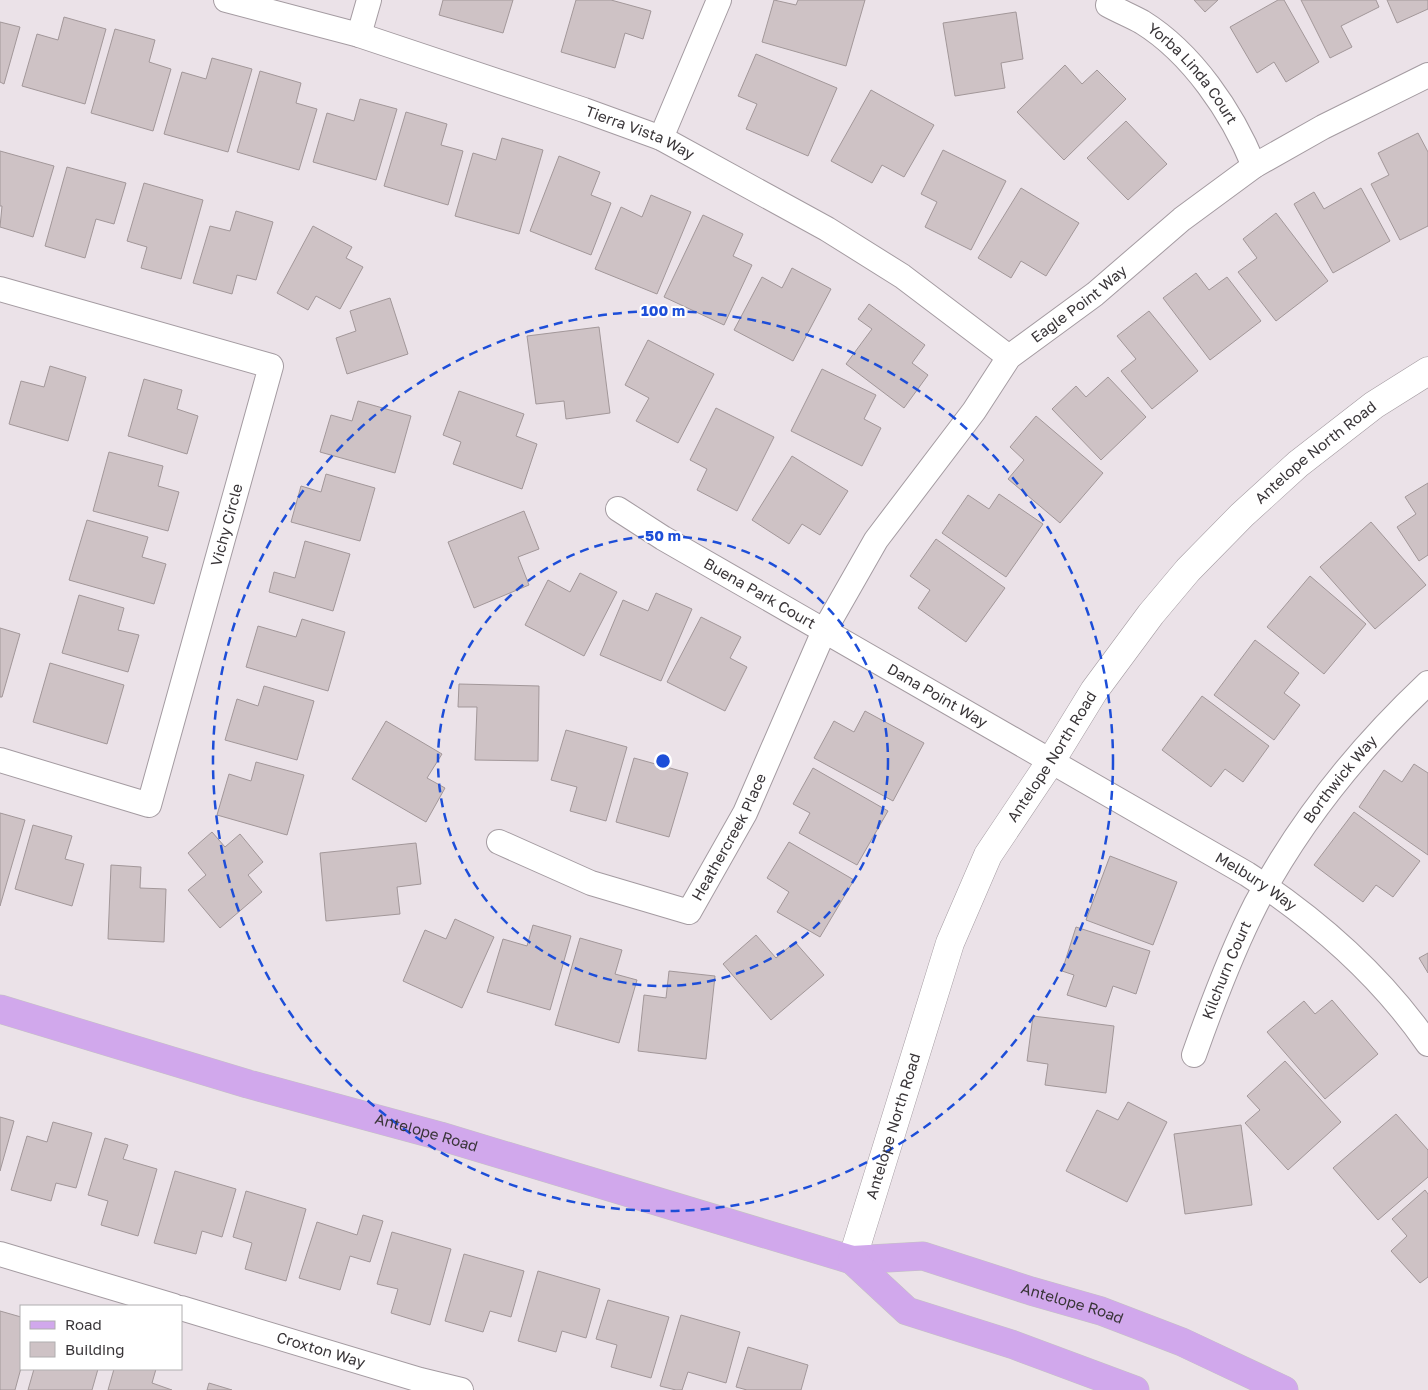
<svg xmlns="http://www.w3.org/2000/svg" width="1428" height="1390" font-family="'Golos Text',sans-serif">
  <style>
    .building { fill: #cec2c5; stroke: #a29799 }
    .lines { fill: none; stroke-linecap: round; stroke-linejoin: round }
    .minor-casing { stroke: #a49ba1; stroke-width: 26 }
    .secondary-casing { stroke: #a49ba1; stroke-width: 29 }
    .primary-casing { stroke: #c4c2c3; stroke-width: 29 }
    .minor { stroke: #fff; stroke-width: 24 }
    .secondary { stroke: #fff; stroke-width: 28 }
    .primary { stroke: #d1a8ec; stroke-width: 28 }
    .ring { fill: none; stroke: #1d4ed8; stroke-width: 2.5; stroke-dasharray: 9 6 }
    .labels { text-anchor: middle; stroke-width: 4; stroke-linejoin: round; paint-order: stroke }
    .street-label { font-size: 15px; fill: #393538; stroke: #fff }
    .centre { fill: #1d4ed8; stroke: #fff; stroke-width: 2.5 }
    .ring-label { font-size: 15px; text-anchor: middle; font-weight: bold; fill: #1d4ed8; stroke: #fff; stroke-width: 4; stroke-linejoin: round; paint-order: stroke }
  </style>
  <rect width="100%" height="100%" fill="#ebe2e8"/>
  <g class="building">
    <polygon points="443,0 513,0 503,33 439,15"/>
    <polygon points="576,0 611,0 651,11 643,39 625,33 615,68 561,52"/>
    <polygon points="774,0 796,5 798,0 865,0 846,66 762,42"/>
    <polygon points="1194,0 1218,0 1205,12"/>
    <polygon points="1278,0 1284,0 1319,62 1286,82 1274,62 1257,73 1230,27"/>
    <polygon points="1301,0 1376,0 1379,7 1341,26 1352,47 1330,58"/>
    <polygon points="1387,0 1428,0 1428,9 1397,23"/>
    <polygon points="1016,12 1023,59 1001,63 1005,88 955,96 943,23"/>
    <polygon points="64,17 106,29 85,104 22,86 37,34 58,40"/>
    <polygon points="0,22 20,27 4,84 0,82"/>
    <polygon points="115,29 155,40 149,62 171,69 153,131 91,113"/>
    <polygon points="756,54 837,88 808,156 746,129 757,104 738,96"/>
    <polygon points="212,58 252,69 228,152 164,134 182,72 206,79"/>
    <polygon points="1065,65 1082,84 1097,70 1126,99 1064,160 1017,112"/>
    <polygon points="260,71 301,83 296,103 317,109 299,170 237,152"/>
    <polygon points="871,90 934,125 904,177 882,165 872,183 831,161"/>
    <polygon points="360,99 397,109 376,180 313,162 327,113 354,121"/>
    <polygon points="406,112 447,124 441,145 463,151 448,205 384,186"/>
    <polygon points="1126,121 1167,164 1128,200 1087,158"/>
    <polygon points="1418,133 1428,152 1428,226 1400,240 1371,184 1389,175 1378,153"/>
    <polygon points="502,138 543,150 519,234 455,216 473,153 496,160"/>
    <polygon points="943,150 1006,181 971,250 925,227 937,202 921,194"/>
    <polygon points="0,151 54,166 33,237 0,227 2,206 0,206"/>
    <polygon points="559,156 600,172 591,195 611,203 591,255 530,231"/>
    <polygon points="67,167 126,183 114,224 96,219 85,258 45,246"/>
    <polygon points="144,183 203,200 181,279 141,268 147,247 127,241"/>
    <polygon points="1021,188 1079,223 1046,276 1021,261 1011,278 978,258"/>
    <polygon points="1361,188 1390,241 1333,273 1294,204 1314,192 1324,209"/>
    <polygon points="651,195 691,212 657,294 595,269 621,207 642,217"/>
    <polygon points="236,211 273,222 256,280 237,275 232,294 193,283 210,226 230,231"/>
    <polygon points="1276,213 1328,281 1276,321 1238,272 1257,258 1243,239"/>
    <polygon points="703,215 743,234 733,256 752,265 724,325 664,297"/>
    <polygon points="313,226 352,247 346,258 363,267 340,309 316,296 308,310 277,293"/>
    <polygon points="792,268 831,289 793,361 734,330 762,277 782,288"/>
    <polygon points="1196,273 1209,290 1227,277 1261,321 1210,360 1163,298"/>
    <polygon points="390,298 408,354 347,374 336,338 356,331 350,311"/>
    <polygon points="869,304 925,345 912,363 928,375 904,408 846,364 872,329 858,319"/>
    <polygon points="1149,311 1198,371 1152,409 1121,371 1136,359 1117,336"/>
    <polygon points="599,327 610,413 566,419 564,401 536,404 527,336"/>
    <polygon points="648,340 714,374 678,443 636,421 649,398 625,385"/>
    <polygon points="50,366 86,377 68,441 9,424 21,381 44,387"/>
    <polygon points="822,369 876,395 864,419 881,428 862,466 791,431"/>
    <polygon points="1108,377 1146,417 1101,460 1052,409 1076,386 1086,397"/>
    <polygon points="144,379 182,390 177,409 198,416 187,454 128,436"/>
    <polygon points="459,391 524,414 516,436 537,444 522,489 453,464 461,442 443,435"/>
    <polygon points="358,401 411,416 395,473 320,452 331,415 352,421"/>
    <polygon points="716,408 774,437 737,511 697,490 707,469 690,460"/>
    <polygon points="1036,416 1103,473 1060,523 1008,479 1024,460 1010,447"/>
    <polygon points="109,452 163,466 158,486 179,492 168,531 93,511"/>
    <polygon points="792,456 848,491 820,535 802,524 789,544 752,520"/>
    <polygon points="326,474 375,488 360,541 291,522 301,486 321,492"/>
    <polygon points="1428,483 1428,555 1419,561 1397,527 1416,514 1405,497"/>
    <polygon points="999,494 1043,524 1006,577 942,533 968,495 989,509"/>
    <polygon points="524,511 539,549 518,557 529,585 474,608 448,542"/>
    <polygon points="87,520 148,537 142,557 166,564 154,604 69,580"/>
    <polygon points="1371,522 1426,585 1375,629 1320,567"/>
    <polygon points="936,539 1005,588 966,642 918,608 930,590 910,576"/>
    <polygon points="305,541 350,554 333,611 269,592 274,572 295,578"/>
    <polygon points="580,573 617,592 584,656 525,625 548,580 570,592"/>
    <polygon points="1310,576 1366,624 1324,674 1267,627"/>
    <polygon points="656,593 692,609 661,681 600,655 623,600 648,611"/>
    <polygon points="79,595 124,608 118,630 139,635 128,672 62,653"/>
    <polygon points="701,617 741,637 730,658 747,667 725,711 667,682"/>
    <polygon points="302,619 345,632 328,691 246,667 258,626 296,637"/>
    <polygon points="0,628 20,634 2,697 0,697"/>
    <polygon points="1255,640 1299,673 1284,693 1300,705 1274,740 1214,695"/>
    <polygon points="50,663 124,685 107,744 33,722"/>
    <polygon points="459,684 539,686 538,761 475,760 477,707 458,707"/>
    <polygon points="264,686 314,701 297,760 225,740 237,699 258,706"/>
    <polygon points="1202,696 1269,746 1243,782 1225,769 1211,787 1162,750"/>
    <polygon points="865,711 924,743 893,801 814,758 834,721 854,732"/>
    <polygon points="386,721 442,754 427,778 445,788 426,822 352,779"/>
    <polygon points="566,730 627,747 606,821 570,811 577,787 551,780"/>
    <polygon points="634,758 688,773 669,837 616,822"/>
    <polygon points="256,762 304,775 287,835 217,815 229,774 251,781"/>
    <polygon points="1414,764 1428,773 1428,855 1359,807 1384,770 1402,782"/>
    <polygon points="813,768 888,811 857,865 799,833 810,813 793,804"/>
    <polygon points="1354,812 1420,861 1393,897 1376,885 1363,902 1314,865"/>
    <polygon points="0,813 25,820 0,906"/>
    <polygon points="33,825 72,836 65,859 84,864 72,906 15,889"/>
    <polygon points="212,832 225,847 240,834 263,862 248,875 262,892 220,928 188,890 206,875 188,853"/>
    <polygon points="789,842 854,880 820,937 777,912 789,892 767,878"/>
    <polygon points="416,843 421,884 397,887 400,914 326,921 320,853"/>
    <polygon points="1110,856 1177,882 1153,945 1086,920"/>
    <polygon points="111,865 141,867 140,888 166,889 164,942 108,939"/>
    <polygon points="455,919 494,937 462,1008 403,981 425,930 446,939"/>
    <polygon points="533,925 571,936 550,1010 487,992 503,939 527,946"/>
    <polygon points="1076,927 1150,951 1136,994 1113,986 1106,1007 1067,995 1074,975 1062,971"/>
    <polygon points="756,935 776,958 795,942 824,975 771,1020 723,964"/>
    <polygon points="580,938 622,950 615,974 637,980 619,1043 555,1025"/>
    <polygon points="1428,953 1428,973 1419,958"/>
    <polygon points="669,971 715,976 706,1059 638,1051 644,995 666,998"/>
    <polygon points="1332,1000 1378,1054 1325,1099 1267,1032 1304,1001 1315,1014"/>
    <polygon points="1033,1016 1114,1026 1106,1093 1045,1085 1048,1064 1027,1061"/>
    <polygon points="1285,1061 1341,1122 1288,1170 1245,1123 1260,1110 1247,1096"/>
    <polygon points="1128,1102 1167,1122 1127,1202 1066,1171 1097,1110 1118,1120"/>
    <polygon points="1396,1114 1428,1150 1428,1177 1378,1220 1333,1168"/>
    <polygon points="0,1117 14,1121 0,1171"/>
    <polygon points="53,1122 92,1133 76,1188 56,1183 51,1201 11,1190 27,1136 47,1142"/>
    <polygon points="1241,1125 1252,1205 1185,1214 1174,1134"/>
    <polygon points="105,1138 128,1145 123,1159 157,1169 138,1236 101,1225 108,1201 88,1195"/>
    <polygon points="175,1171 236,1189 222,1237 202,1231 196,1254 154,1243"/>
    <polygon points="1425,1190 1428,1194 1428,1277 1420,1283 1391,1251 1407,1236 1392,1219"/>
    <polygon points="246,1191 306,1209 286,1281 245,1269 252,1243 233,1237"/>
    <polygon points="363,1215 383,1221 370,1262 350,1256 340,1290 299,1278 317,1222 357,1235"/>
    <polygon points="392,1232 451,1249 430,1325 391,1313 398,1289 377,1284"/>
    <polygon points="464,1254 524,1271 511,1317 490,1311 483,1332 445,1321"/>
    <polygon points="538,1271 600,1289 586,1338 562,1331 556,1352 518,1341"/>
    <polygon points="608,1300 669,1317 651,1378 611,1367 617,1345 596,1339"/>
    <polygon points="0,1311 21,1317 21,1368 15,1390 0,1390"/>
    <polygon points="681,1315 740,1332 726,1383 688,1372 682,1390 676,1390 660,1386"/>
    <polygon points="748,1347 808,1365 801,1390 747,1390 736,1387"/>
    <polygon points="34,1369 98,1369 92,1390 28,1390"/>
    <polygon points="114,1369 156,1369 152,1383 172,1390 108,1390"/>
    <polygon points="209,1383 232,1390 207,1390"/>
  </g>
  <g class="lines">
    <defs>
      <g id="minor">
        <path id="s1" d="M226 0 359 35 584 110 661 138 827 229 902 276 1009 357"/>
        <path id="s2" d="M1108 5C1119 11 1131 16 1142 22 1192 53 1232 112 1254 166"/>
        <polyline points="359,35 369,0"/>
        <polyline points="661,138 719,0"/>
        <polyline points="0,289 271,366 149,805 0,760"/>
        <path id="s3" d="M618 509 663 538 1247 874C1316 919 1381 976 1428 1044"/>
        <path id="s4" d="M499 842 591 883 689 912 745 813 824 631 876 540 974 411 1009 357 1095 294 1182 219 1254 166 1323 127 1428 75"/>
        <path id="s5" d="M1194 1055C1212 1004 1231 953 1256 904 1300 821 1360 747 1428 683"/>
        <polyline points="0,1254 174,1306"/>
        <path id="s6" d="M181 1308 420 1380 461 1390"/>
      </g>
      <g id="secondary">
        <path id="s7" d="M852 1260 950 943 988 855 1051 761 1094 691 1151 614 1188 570 1242 515 1298 464 1374 405 1428 371"/>
      </g>
      <g id="primary">
        <path id="s8" d="M0 1009 248 1084 440 1136 852 1260 923 1256 1031 1291 1101 1311 1182 1342 1284 1390"/>
        <polyline points="852,1260 907,1311 1014,1345 1135,1390"/>
      </g>
    </defs>
    <use href="#minor" class="minor-casing"/>
    <use href="#secondary" class="secondary-casing"/>
    <use href="#primary" class="primary-casing"/>
    <use href="#minor" class="minor"/>
    <use href="#secondary" class="secondary"/>
    <use href="#primary" class="primary"/>
  </g>
  <g class="ring">
    <circle cx="663" cy="761" r="225"/>
    <circle cx="663" cy="761" r="450"/>
  </g>
  <g class="labels">
    <g class="street-label">
      <text dy="5" stroke="none"><textPath href="#s2" startOffset="111">Yorba Linda Court</textPath></text>
      <text dy="5" stroke="none"><textPath href="#s1" startOffset="435">Tierra Vista Way</textPath></text>
      <text dy="5" stroke="none"><textPath href="#s4" startOffset="934">Eagle Point Way</textPath></text>
      <text dy="5" stroke="none"><textPath href="#s7" startOffset="950">Antelope North Road</textPath></text>
      <text transform="translate(227 525) rotate(-75)" y="5">Vichy Circle</text>
      <text dy="5" stroke="none"><textPath href="#s3" startOffset="165">Buena Park Court</textPath></text>
      <text dy="5" stroke="none"><textPath href="#s3" startOffset="370">Dana Point Way</textPath></text>
      <text dy="5" stroke="none"><textPath href="#s7" startOffset="545">Antelope North Road</textPath></text>
      <text dy="5" stroke="none"><textPath href="#s5" startOffset="314">Borthwick Way</textPath></text>
      <text dy="5" stroke="none"><textPath href="#s4" startOffset="288">Heathercreek Place</textPath></text>
      <text dy="5" stroke="none"><textPath href="#s3" startOffset="739">Melbury Way</textPath></text>
      <text dy="5" stroke="none"><textPath href="#s5" startOffset="91">Kilchurn Court</textPath></text>
      <text dy="5" stroke="none"><textPath href="#s7" startOffset="140">Antelope North Road</textPath></text>
      <text dy="5" stroke="none"><textPath href="#s8" startOffset="444">Antelope Road</textPath></text>
      <text dy="5" stroke="none"><textPath href="#s8" startOffset="1116">Antelope Road</textPath></text>
      <text dy="5" stroke="none"><textPath href="#s6" startOffset="146">Croxton Way</textPath></text>
    </g>
  </g>
  <circle cx="663" cy="761" r="8" class="centre"/>
  <g class="ring-label">
    <text x="663" y="316">100 m</text>
    <text x="663" y="541">50 m</text>
  </g>
  <rect x="20" y="1305" width="162" height="65" fill="#ffffff" stroke="#b0aeaf"/>
  <rect x="30" y="1321" width="25" height="8" fill="#d1a8ec" stroke="#b0aeaf"/>
  <text x="65" y="1330" font-size="15" fill="#393538">Road</text>
  <rect x="30" y="1342" width="25" height="15" fill="#cec2c5" stroke="#b0aeaf"/>
  <text x="65" y="1355" font-size="15" fill="#393538">Building</text>
</svg>
